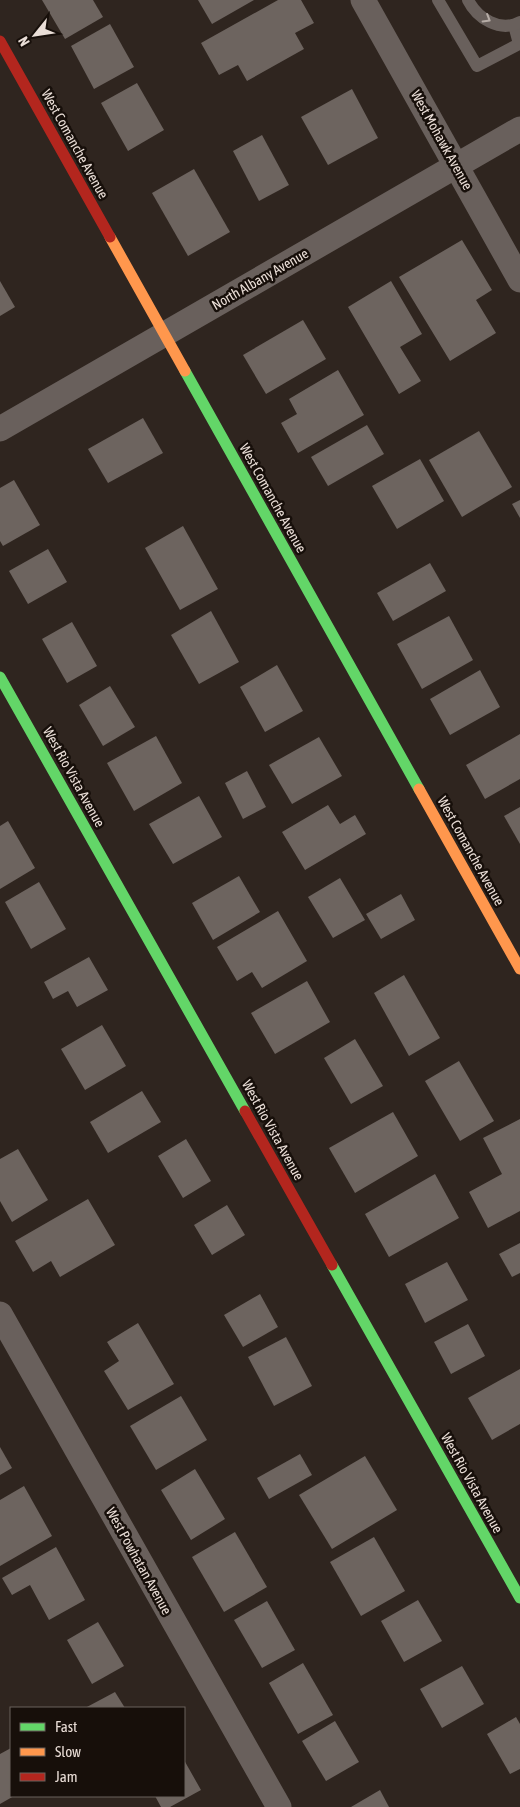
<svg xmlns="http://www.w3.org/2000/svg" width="520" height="1807" font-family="'Asap Condensed',sans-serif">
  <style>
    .building { fill: #6d645f }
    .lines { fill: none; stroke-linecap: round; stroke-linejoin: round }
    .lane { stroke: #69605c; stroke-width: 12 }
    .street { stroke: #69605c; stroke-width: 25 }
    .fast { stroke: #63d668; stroke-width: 11 }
    .slow { stroke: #ff974d; stroke-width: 11 }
    .jam { stroke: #b3261e; stroke-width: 11 }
    .oneway { stroke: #b6aca6 }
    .labels { text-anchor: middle; stroke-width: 5; stroke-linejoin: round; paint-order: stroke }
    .street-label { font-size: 14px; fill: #eaded7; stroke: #170f0a }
  </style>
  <rect width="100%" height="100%" fill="#2f251f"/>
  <g class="building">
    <polygon points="42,0 93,0 103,17 65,39"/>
    <polygon points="198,0 254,0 212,24"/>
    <polygon points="278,0 301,0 314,23 295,33 304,49 247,81 238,65 219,75 201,43"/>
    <polygon points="110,24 134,67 94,89 71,46"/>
    <polygon points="137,83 164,130 128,151 101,103"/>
    <polygon points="352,89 378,138 328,165 301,117"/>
    <polygon points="262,135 289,185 259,201 233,151"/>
    <polygon points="194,169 230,232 188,256 152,193"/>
    <polygon points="462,240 492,290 476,300 496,333 450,361 399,277"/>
    <polygon points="0,281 15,307 0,316"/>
    <polygon points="391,281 422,334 400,347 421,381 399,394 348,307"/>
    <polygon points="303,320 326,359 266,394 243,355"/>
    <polygon points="338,370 364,415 298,453 281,423 297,414 289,399"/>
    <polygon points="143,418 163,453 108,483 88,449"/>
    <polygon points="367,425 384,454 328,486 311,457"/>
    <polygon points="479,431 512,487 462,517 429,460"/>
    <polygon points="420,459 444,501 397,529 372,486"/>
    <polygon points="14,480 40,525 3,546 0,541 0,488"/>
    <polygon points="520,500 520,518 512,504"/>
    <polygon points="183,526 218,589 180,610 145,548"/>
    <polygon points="48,549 67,582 28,604 9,571"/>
    <polygon points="430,563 446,591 393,621 377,593"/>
    <polygon points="211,611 239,662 199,684 171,635"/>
    <polygon points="449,616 473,660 422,689 397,644"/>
    <polygon points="72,622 97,666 67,683 42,639"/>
    <polygon points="277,665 303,711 265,732 240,687"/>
    <polygon points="480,670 500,707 450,735 430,699"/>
    <polygon points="110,686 135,727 103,746 79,705"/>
    <polygon points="520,734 520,779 485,799 466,765"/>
    <polygon points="156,736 182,783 134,811 107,763"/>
    <polygon points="319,737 342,776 292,804 269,765"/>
    <polygon points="247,771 266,807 243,819 225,783"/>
    <polygon points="199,796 222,837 173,864 149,824"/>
    <polygon points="328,805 340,824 355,815 366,834 305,870 282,832"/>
    <polygon points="520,807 520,844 504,816"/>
    <polygon points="8,821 35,868 0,889 0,826"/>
    <polygon points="239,876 260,912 213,940 192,903"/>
    <polygon points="340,878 365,920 333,938 308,897"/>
    <polygon points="39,882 66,929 31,949 5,902"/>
    <polygon points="401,894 415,920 381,939 366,914"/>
    <polygon points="278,911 307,961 262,988 252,972 237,981 217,947"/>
    <polygon points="89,957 108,990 77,1007 68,991 53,999 44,982"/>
    <polygon points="404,975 440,1038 409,1056 374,993"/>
    <polygon points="307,981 330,1022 275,1054 251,1013"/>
    <polygon points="102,1025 126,1066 85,1090 61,1049"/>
    <polygon points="355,1039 383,1086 351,1104 324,1058"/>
    <polygon points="459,1061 494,1121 460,1141 425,1081"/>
    <polygon points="142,1091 161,1122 108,1153 90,1122"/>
    <polygon points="393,1112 418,1156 355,1193 329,1148"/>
    <polygon points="520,1119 520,1211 488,1228 469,1192 502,1174 483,1138"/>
    <polygon points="186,1139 211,1181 183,1198 158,1156"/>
    <polygon points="18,1149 48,1200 12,1222 0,1201 0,1159"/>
    <polygon points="435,1174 459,1218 389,1257 365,1214"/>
    <polygon points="88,1199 115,1245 60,1277 51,1261 33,1272 15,1241"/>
    <polygon points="227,1205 245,1235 212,1255 194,1225"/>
    <polygon points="520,1243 520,1273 512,1277 499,1254"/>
    <polygon points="447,1262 468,1300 425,1323 405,1284"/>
    <polygon points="260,1294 278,1327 243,1347 224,1315"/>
    <polygon points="138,1323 174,1384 128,1410 104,1371 119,1361 107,1342"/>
    <polygon points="468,1324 485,1356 451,1374 434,1342"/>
    <polygon points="286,1337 312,1386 274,1406 248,1357"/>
    <polygon points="520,1369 520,1424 492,1440 468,1398"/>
    <polygon points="181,1396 207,1440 156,1470 130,1426"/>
    <polygon points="0,1447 12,1468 0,1475"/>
    <polygon points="300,1454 312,1475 269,1499 257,1478"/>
    <polygon points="365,1456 397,1510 332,1549 299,1495"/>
    <polygon points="195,1469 225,1519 191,1540 161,1490"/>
    <polygon points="24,1486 52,1536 0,1566 0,1500"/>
    <polygon points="235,1532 267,1587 224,1612 192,1557"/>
    <polygon points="374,1537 405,1591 361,1616 330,1562"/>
    <polygon points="56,1547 85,1600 49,1620 30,1585 12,1595 2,1578"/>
    <polygon points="418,1600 442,1641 404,1662 381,1621"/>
    <polygon points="267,1601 295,1650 262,1668 234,1620"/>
    <polygon points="98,1622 124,1666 92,1684 67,1640"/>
    <polygon points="303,1663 333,1715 298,1734 269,1683"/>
    <polygon points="462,1666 484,1704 442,1728 420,1689"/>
    <polygon points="115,1692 125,1708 85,1708"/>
    <polygon points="516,1717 520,1724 520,1769 510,1774 487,1734"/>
    <polygon points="335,1721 359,1762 326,1781 302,1741"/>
    <polygon points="11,1748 11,1796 14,1796 0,1804 0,1754"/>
    <polygon points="184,1760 201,1790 170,1807 161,1807 155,1796 184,1796"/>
    <polygon points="380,1790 389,1807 351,1807"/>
  </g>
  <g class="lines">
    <g class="lane">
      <polyline points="438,0 477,66 519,44 514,25"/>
      <path d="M468 0C477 18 500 33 520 22"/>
    </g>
    <g class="street">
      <polyline points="363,0 520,280"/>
      <polyline points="0,429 520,129"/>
      <polyline points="0,1314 279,1807"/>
    </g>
    <g class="fast">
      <polyline points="185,371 419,789"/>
      <polyline points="0,677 245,1111"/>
      <polyline points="332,1265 520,1598"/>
    </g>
    <g class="slow">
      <polyline points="110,237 185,371"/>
      <polyline points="419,789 520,969"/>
    </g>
    <g class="jam">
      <polyline points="0,41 110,237"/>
      <polyline points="245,1111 332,1265"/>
    </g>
  </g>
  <defs><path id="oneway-chevron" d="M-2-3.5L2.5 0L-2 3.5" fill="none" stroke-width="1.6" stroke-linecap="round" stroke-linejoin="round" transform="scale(1.25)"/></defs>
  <use class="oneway" href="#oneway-chevron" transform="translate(487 19) rotate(31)"/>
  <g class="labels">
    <g class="street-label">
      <text transform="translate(442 140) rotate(61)" y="5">West Mohawk Avenue</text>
      <text transform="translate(75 144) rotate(61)" y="5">West Comanche Avenue</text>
      <text transform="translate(260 279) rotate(-30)" y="5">North Albany Avenue</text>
      <text transform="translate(273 498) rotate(61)" y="5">West Comanche Avenue</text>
      <text transform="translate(74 777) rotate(61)" y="5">West Rio Vista Avenue</text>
      <text transform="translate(471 851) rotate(61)" y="5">West Comanche Avenue</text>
      <text transform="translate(273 1130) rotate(61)" y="5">West Rio Vista Avenue</text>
      <text transform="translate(472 1483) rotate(61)" y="5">West Rio Vista Avenue</text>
      <text transform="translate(139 1561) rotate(61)" y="5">West Powhatan Avenue</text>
    </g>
  </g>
  <rect x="10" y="1707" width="175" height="90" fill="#170f0a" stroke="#6b625c"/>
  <rect x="20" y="1723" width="25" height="8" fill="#63d668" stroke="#6b625c"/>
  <text x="55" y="1732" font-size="15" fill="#eaded7">Fast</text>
  <rect x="20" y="1748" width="25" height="8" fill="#ff974d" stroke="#6b625c"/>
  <text x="55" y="1757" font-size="15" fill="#eaded7">Slow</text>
  <rect x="20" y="1773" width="25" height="8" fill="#b3261e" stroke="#6b625c"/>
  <text x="55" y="1782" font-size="15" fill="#eaded7">Jam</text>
  <g transform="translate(35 35) rotate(240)" stroke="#170f0a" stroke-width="4" paint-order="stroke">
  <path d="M0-4L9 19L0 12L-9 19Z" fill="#eaded7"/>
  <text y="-8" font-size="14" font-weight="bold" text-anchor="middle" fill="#eaded7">N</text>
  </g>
</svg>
